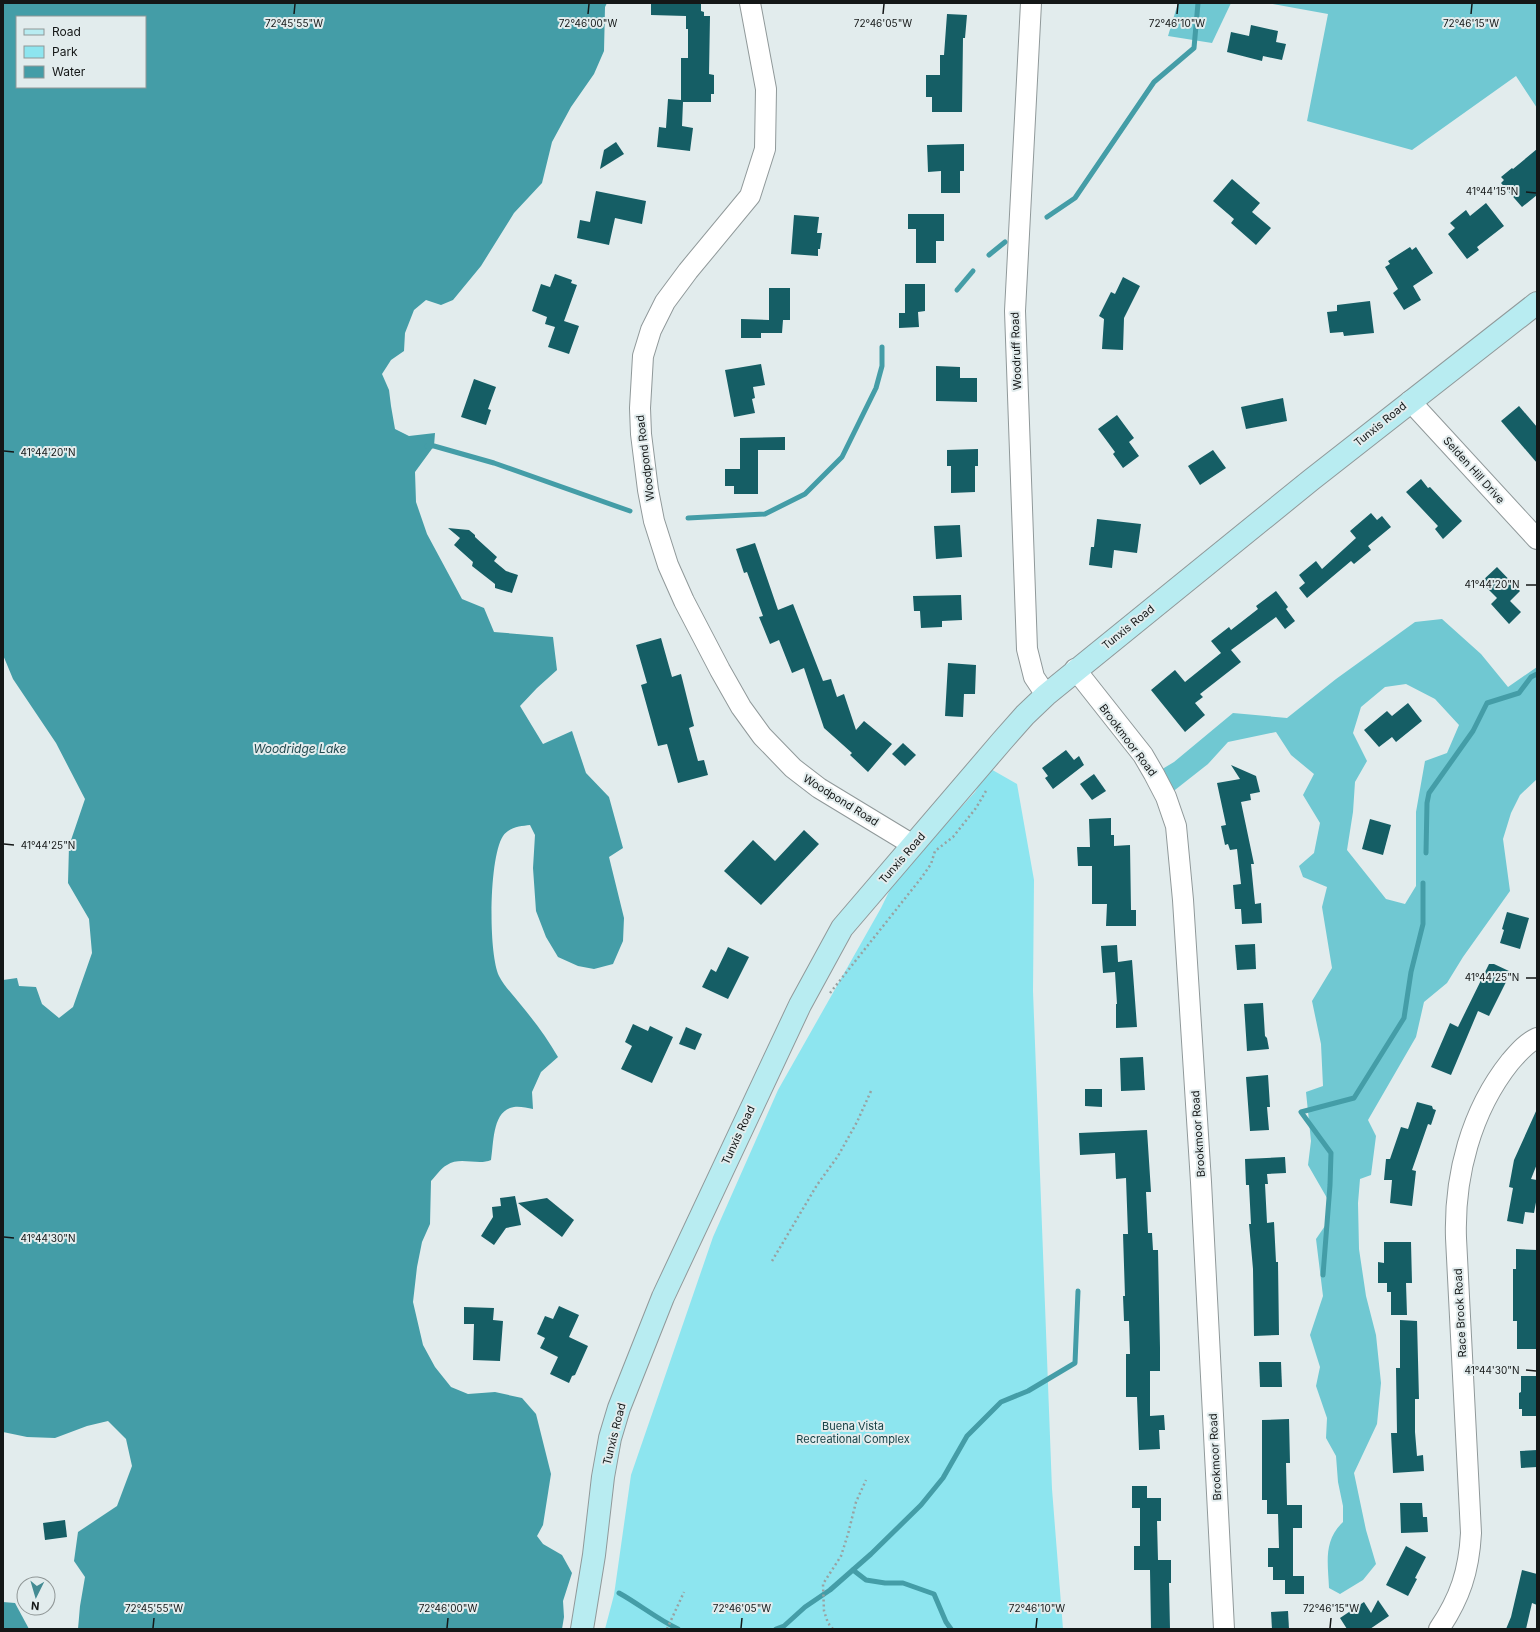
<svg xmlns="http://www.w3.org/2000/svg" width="1540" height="1632" font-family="Inter,sans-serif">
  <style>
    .green { fill: #8de5ef }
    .forest { fill: #70c8d2; fill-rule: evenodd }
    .water { fill: #449da7; fill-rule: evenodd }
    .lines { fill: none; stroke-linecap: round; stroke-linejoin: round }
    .stream { stroke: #449da7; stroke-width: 5 }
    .building { fill: #155e65 }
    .street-casing { stroke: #90999a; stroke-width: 22 }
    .secondary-casing { stroke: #90999a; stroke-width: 24 }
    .path { stroke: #99a1a1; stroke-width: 2.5; stroke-dasharray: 2 3; stroke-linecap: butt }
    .street { stroke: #fff; stroke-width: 20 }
    .secondary { stroke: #b8ecf1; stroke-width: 22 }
    .ticks { fill: none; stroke: #141717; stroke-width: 1.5 }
    .labels { text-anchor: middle; stroke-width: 4; stroke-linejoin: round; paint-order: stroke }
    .street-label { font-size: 11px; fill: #141717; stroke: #e2eced }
    .park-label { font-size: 11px; fill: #133d42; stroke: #e2eced }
    .water-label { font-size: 12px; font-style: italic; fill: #21494e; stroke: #e2eced }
    .ticks-label { font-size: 10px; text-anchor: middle; fill: #141717; stroke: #e2eced; stroke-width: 4; stroke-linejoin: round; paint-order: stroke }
  </style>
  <rect width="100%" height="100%" fill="#e2eced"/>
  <polygon class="green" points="989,768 1017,784 1034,880 1033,991 1052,1489 1063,1629 605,1629 614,1595 631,1475 713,1237 778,1090 881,908 901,867 925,847 975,792"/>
  <g class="forest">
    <polygon points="1178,3 1231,3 1212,43 1168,36"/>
    <polygon points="1267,3 1537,3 1537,108 1516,76 1412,150 1307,121 1328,14"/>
    <path d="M1442 619 1481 654 1508 687 1537 667V779L1520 795 1511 813 1503 839 1510 891 1463 957 1447 983 1424 1002 1416 1037 1368 1120 1376 1136 1371 1175 1360 1179 1358 1203 1359 1249 1366 1296 1376 1335 1381 1383 1377 1424 1354 1473 1366 1530 1376 1564 1363 1580 1340 1594 1329 1588C1328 1563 1323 1541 1343 1522V1506L1338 1482 1336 1456 1326 1438 1327 1418 1316 1386 1320 1367 1310 1335 1323 1296 1316 1239 1327 1223V1198L1308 1165 1311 1141 1306 1092 1323 1086 1321 1044 1312 1001 1332 968 1322 907 1327 887 1303 877 1299 866 1314 853 1320 823 1303 795 1314 774 1291 755 1276 732 1228 742 1208 764 1166 797 1154 774 1174 762 1233 713 1287 718 1336 679 1415 622ZM1406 684 1435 699 1459 725 1447 753 1425 761 1416 812V886L1405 904 1386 899 1347 850 1353 812 1355 782 1367 761 1353 733 1361 707 1385 687Z"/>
  </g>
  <g class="water">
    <path d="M3 3H607L605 7 604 51 594 74 571 107 552 142 542 183 514 213 481 266 453 300 441 305 426 300 414 310 405 333 404 351 391 360 382 374 389 390 391 406 395 429 409 436 435 433 434 446 415 472 416 502 427 534 462 599 484 608 494 632 553 637 557 670 537 688 520 706 543 744 572 731 586 773 609 797 623 848 609 857 624 918 623 941 613 964 594 969 578 966 558 957 546 937 536 911 533 868 535 835 530 825C521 826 509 827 503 836 489 857 488 952 499 976 504 986 514 996 521 1005 535 1022 547 1038 558 1057L541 1072 532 1092 533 1109C527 1108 520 1106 514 1107 492 1110 494 1143 491 1160 478 1166 460 1156 447 1165 441 1168 436 1176 431 1181L430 1224 422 1242 417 1267 413 1302 423 1345 435 1367 451 1387 468 1394 495 1392 522 1398 536 1414 551 1474 543 1525 537 1536 543 1544 562 1555 572 1573 563 1601 564 1617 562 1629H78L80 1606 85 1577 74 1561 78 1532 117 1506 132 1466 126 1439 108 1421 87 1426 55 1438 27 1437 3 1432V980L17 978 19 986 36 987 42 1004 59 1018 73 1007 92 953 89 919 68 883 69 846 85 799 56 743 13 679 3 655ZM17 17H145V87H17Z"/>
    <polygon points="3,1602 15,1603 29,1629 3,1629"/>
  </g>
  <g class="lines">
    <g class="stream">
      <polyline points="1047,217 1075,198 1154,82 1194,48 1198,3"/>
      <polyline points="989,255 1005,242"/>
      <polyline points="957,290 973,271"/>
      <polyline points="427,446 434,446 494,463 630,511"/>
      <polyline points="688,518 765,514 805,494 842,457 876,388 882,366 882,347"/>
      <polyline points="1426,853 1427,803 1429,793 1473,731 1487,703 1519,693 1531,677 1537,674"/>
      <polyline points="1323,1275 1330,1185 1331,1153 1301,1112 1354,1098 1404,1018 1411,972 1423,924 1423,883"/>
      <polyline points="853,1570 866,1580 885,1583 903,1583 934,1594 946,1622 951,1629"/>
      <path d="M619 1593C639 1604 657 1619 678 1629"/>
      <polyline points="776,1629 784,1626 805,1607 830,1590 871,1554 921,1505 943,1478 967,1436 1001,1402 1028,1391 1075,1363 1078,1291"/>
    </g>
  </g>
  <g class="building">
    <polygon points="651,3 701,3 701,11 704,12 704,16 710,16 709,74 714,75 714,94 711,94 711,102 683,102 682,126 693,128 690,151 657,147 659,127 666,128 668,99 681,100 681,58 688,58 688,29 686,29 686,16 651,15"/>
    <polygon points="947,14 967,15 965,38 963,38 962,112 932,112 932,97 926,97 926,75 940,75 940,55 944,55"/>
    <polygon points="1251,25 1278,31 1276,42 1286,44 1282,60 1263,56 1262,61 1227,52 1231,32 1249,36"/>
    <polygon points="616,142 624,154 600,169 604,150"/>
    <polygon points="964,144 964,171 960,171 960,193 941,193 941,171 928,172 927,145"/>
    <polygon points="1537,149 1537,195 1522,207 1501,183 1504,180 1501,177 1512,168 1513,169"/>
    <polygon points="1232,179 1260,203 1252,212 1271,228 1256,245 1231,223 1234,219 1213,201"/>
    <polygon points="596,191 646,201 642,224 615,218 609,245 577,238 580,220 590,222"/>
    <polygon points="1486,203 1504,226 1477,247 1479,250 1467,259 1448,234 1455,228 1450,223 1466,210 1470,216"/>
    <polygon points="908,214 944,214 944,241 936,241 936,263 916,263 916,229 908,229"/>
    <polygon points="794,215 819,217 817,233 822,233 820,249 818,249 818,256 791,254"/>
    <polygon points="1410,247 1412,250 1416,247 1433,273 1413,286 1421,300 1404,310 1393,293 1398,289 1385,267 1390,264 1388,261"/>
    <polygon points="555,274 572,280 571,283 577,285 564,321 579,326 569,354 548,347 555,327 545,324 547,317 532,311 541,284 550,287"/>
    <polygon points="1123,277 1140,286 1124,318 1123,350 1102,349 1104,319 1099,316 1111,292 1115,294"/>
    <polygon points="905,284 925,284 925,311 918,312 919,327 899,328 899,313 905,313"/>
    <polygon points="769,288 790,288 790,320 783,320 782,333 761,333 761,338 741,338 741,319 769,320"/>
    <polygon points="1370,301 1374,333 1344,336 1343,332 1330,333 1327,312 1337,311 1337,305"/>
    <polygon points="761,364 765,385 753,387 755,398 752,399 755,413 734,417 725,370"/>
    <polygon points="936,366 960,367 960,378 977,378 977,402 936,401"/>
    <polygon points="474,379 496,387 488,409 491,410 486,425 461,417"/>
    <polygon points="1283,398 1287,421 1246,429 1241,407"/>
    <polygon points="1519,406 1537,427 1537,463 1501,421"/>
    <polygon points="1117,415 1134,438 1129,442 1139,456 1123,468 1113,454 1115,452 1098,429"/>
    <polygon points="785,437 785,450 758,450 758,494 734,494 734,486 725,486 725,469 740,469 740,438"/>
    <polygon points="978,449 978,466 975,466 975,492 951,493 951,466 947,466 947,450"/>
    <polygon points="1213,450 1226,468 1200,485 1188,466"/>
    <polygon points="1421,479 1428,488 1430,487 1462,521 1443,539 1435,529 1438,526 1406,492"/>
    <polygon points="1371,513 1377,520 1382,516 1391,527 1368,546 1371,550 1354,564 1351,561 1307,598 1299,588 1305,583 1299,575 1316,561 1322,569 1356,538 1350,531"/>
    <polygon points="1097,519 1141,524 1137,553 1114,550 1112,568 1089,565 1091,547 1094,547"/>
    <polygon points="960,525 962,557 936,559 934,526"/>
    <polygon points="448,528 469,530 475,535 475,537 497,557 494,561 506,571 518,575 512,593 495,588 495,584 472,566 473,562 454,545 460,538"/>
    <polygon points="755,543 778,610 793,604 823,681 831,679 837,697 844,694 856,730 864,721 892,744 868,772 850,755 852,753 824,728 804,668 792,673 779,640 770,644 759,617 763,616 747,572 744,573 736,549"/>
    <polygon points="1497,567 1520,591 1510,601 1521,612 1509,624 1491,604 1497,598 1481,582"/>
    <polygon points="1276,591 1288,607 1286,609 1295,621 1285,629 1276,617 1231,650 1241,662 1200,694 1203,697 1195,703 1205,715 1185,732 1151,690 1175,670 1185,682 1221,653 1211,641 1229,627 1231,630 1258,609 1256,606"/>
    <polygon points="961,595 962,620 942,621 942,627 921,628 920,611 914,611 913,596"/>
    <polygon points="661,638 672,677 681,674 694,726 689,728 698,761 704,760 708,775 678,783 667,744 658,746 641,685 647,683 636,645"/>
    <polygon points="948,663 976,665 975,694 964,694 963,717 945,716"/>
    <polygon points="1408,703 1422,721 1396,742 1392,737 1379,747 1364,730 1387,711 1392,716"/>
    <polygon points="903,743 916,755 905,766 892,754"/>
    <polygon points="1066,750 1074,760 1079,756 1084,765 1053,789 1045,778 1048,776 1042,768"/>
    <polygon points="1231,765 1256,776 1260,792 1250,794 1251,800 1241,802 1254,864 1251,864 1255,904 1261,903 1262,923 1242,924 1241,909 1235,909 1233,885 1241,884 1237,849 1230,850 1228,844 1225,845 1221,826 1226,825 1217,783 1240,779"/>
    <polygon points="1094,774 1106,791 1092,800 1080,784"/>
    <polygon points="1111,818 1111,835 1114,835 1114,846 1130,845 1131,910 1136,910 1136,926 1106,926 1107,904 1092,904 1092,866 1078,866 1077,847 1090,847 1089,819"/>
    <polygon points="1370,819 1391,825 1383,855 1362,849"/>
    <polygon points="804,830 819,844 761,905 724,871 753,840 775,861"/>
    <polygon points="1507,912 1529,918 1520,949 1500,943 1504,930 1502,929"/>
    <polygon points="1255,944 1256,969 1237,970 1235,945"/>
    <polygon points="1117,945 1118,962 1132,960 1137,1027 1116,1028 1116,1004 1117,1004 1115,972 1103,973 1101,946"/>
    <polygon points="728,947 749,957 728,999 702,987 711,969 716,972"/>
    <polygon points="1489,964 1494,964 1511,972 1489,1016 1478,1011 1451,1075 1431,1067 1450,1023 1458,1027"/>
    <polygon points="1263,1003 1265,1036 1267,1038 1269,1049 1247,1051 1244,1004"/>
    <polygon points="633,1024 648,1031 650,1026 673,1037 652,1083 621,1069 632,1046 625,1042"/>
    <polygon points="686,1027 702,1034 695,1050 679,1044"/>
    <polygon points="1143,1057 1145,1090 1121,1091 1120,1058"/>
    <polygon points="1268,1075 1270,1107 1267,1107 1269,1130 1250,1131 1246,1077"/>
    <polygon points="1085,1089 1102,1089 1102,1107 1085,1106"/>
    <polygon points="1417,1102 1432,1106 1433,1109 1436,1110 1431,1125 1428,1124 1412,1170 1416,1171 1412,1206 1390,1203 1392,1180 1384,1180 1386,1159 1390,1159 1401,1127 1408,1129"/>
    <polygon points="1537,1109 1537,1164 1531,1179 1537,1180 1537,1197 1534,1213 1525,1212 1523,1224 1507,1221 1513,1188 1509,1187 1514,1160"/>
    <polygon points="1147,1130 1151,1192 1146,1192 1148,1233 1152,1233 1153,1250 1158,1250 1160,1348 1160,1371 1150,1371 1150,1416 1164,1415 1165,1430 1159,1430 1160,1449 1139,1450 1137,1397 1126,1397 1126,1354 1130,1354 1129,1321 1124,1321 1123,1296 1125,1296 1123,1234 1128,1234 1126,1178 1116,1179 1115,1153 1080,1155 1079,1133"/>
    <polygon points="1285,1157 1286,1173 1267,1174 1268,1184 1265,1184 1267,1223 1274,1222 1276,1262 1278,1262 1279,1335 1254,1336 1253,1269 1249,1224 1251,1224 1249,1185 1246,1185 1245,1159"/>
    <polygon points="515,1196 521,1225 506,1228 494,1245 481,1236 493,1217 492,1207 501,1206 500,1198"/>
    <polygon points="547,1198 574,1220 562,1237 518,1203"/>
    <polygon points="1384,1242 1411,1242 1412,1283 1406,1283 1407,1315 1391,1315 1391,1292 1387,1292 1387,1283 1378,1283 1378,1262 1384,1263"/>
    <polygon points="1516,1249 1537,1250 1537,1349 1517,1349 1517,1321 1513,1321 1513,1269 1516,1269"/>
    <polygon points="559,1306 579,1315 569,1337 588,1346 575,1375 572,1376 569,1383 550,1374 558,1357 540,1348 545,1338 537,1334 545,1316 553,1319"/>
    <polygon points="464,1307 494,1308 493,1320 503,1321 500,1361 473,1360 474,1324 464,1324"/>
    <polygon points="1400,1320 1417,1321 1419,1399 1415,1399 1415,1432 1417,1456 1423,1455 1424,1471 1393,1473 1391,1433 1397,1433 1396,1368 1400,1368"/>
    <polygon points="1259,1362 1281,1362 1282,1387 1260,1387"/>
    <polygon points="1521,1376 1537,1376 1537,1416 1522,1416 1522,1409 1519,1409 1519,1393 1521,1392"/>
    <polygon points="1289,1419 1290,1463 1286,1463 1287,1505 1302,1505 1302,1528 1293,1528 1293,1576 1304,1576 1304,1594 1285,1594 1285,1580 1273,1580 1273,1567 1268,1567 1268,1548 1279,1548 1278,1514 1267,1514 1267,1500 1262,1500 1262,1420"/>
    <polygon points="1537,1450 1537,1467 1521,1468 1520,1451"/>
    <polygon points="1132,1486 1147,1486 1147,1498 1161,1498 1161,1521 1157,1521 1158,1560 1171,1560 1171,1583 1169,1583 1170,1629 1151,1629 1150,1570 1134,1570 1134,1546 1140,1546 1140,1508 1132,1508"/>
    <polygon points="1400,1503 1422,1503 1423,1517 1427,1517 1428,1532 1401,1533"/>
    <polygon points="65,1520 67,1537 45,1540 43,1523"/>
    <polygon points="1406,1546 1426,1557 1415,1578 1417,1579 1408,1596 1386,1585"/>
    <polygon points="1522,1570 1537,1574 1537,1605 1532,1603 1526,1629 1506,1629 1511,1617"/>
    <polygon points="1378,1600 1389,1616 1370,1629 1347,1629 1340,1618 1364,1602 1371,1613"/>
    <polygon points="1288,1611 1289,1629 1272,1629 1271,1612"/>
  </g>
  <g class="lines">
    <defs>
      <g id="street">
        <polyline points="750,3 766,89 765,149 750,196 688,271 665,302 651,330 643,356 640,408 641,434 648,490 654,521 668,565 684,601 720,670 741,707 762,736 793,768 819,788 913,845"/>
        <polyline points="1031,3 1015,311 1027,649 1034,677 1046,695"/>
        <polyline points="1410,401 1537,539"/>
        <polyline points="1075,669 1143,755 1154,774 1166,797 1176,826 1183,900 1201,1182 1224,1629"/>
        <path d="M1439 1629C1460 1598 1469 1571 1471 1533L1456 1238C1454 1176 1471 1111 1510 1062 1518 1053 1526 1043 1537 1038"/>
      </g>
      <polyline id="secondary" points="582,1629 594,1555 603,1477 610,1438 619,1408 663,1297 800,1005 842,928 1002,741 1025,715 1046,695 1311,480 1537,303"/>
    </defs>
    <use href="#street" class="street-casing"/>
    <use href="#secondary" class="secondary-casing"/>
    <g class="path">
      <polyline points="830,993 922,877 931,864 935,851 953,837 976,808 986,791"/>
      <polyline points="772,1261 817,1185 838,1156 857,1122 871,1091"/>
      <polyline points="667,1629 684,1592"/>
      <polyline points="833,1629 828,1623 824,1611 823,1584 841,1556 848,1534 856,1502 866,1480"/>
    </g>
    <use href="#street" class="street"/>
    <use href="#secondary" class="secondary"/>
  </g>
  <path class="ticks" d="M294 14 295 4M588 14 589 4M883 14 884 4M1177 14 1178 4M1471 14 1472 4M1526 192 1536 193M4 451 14 452M1526 585H1536M4 844 14 845M1526 978H1536M4 1237 14 1238M1526 1370 1536 1371M153 1628 154 1618M447 1628 448 1618M741 1628 742 1618M1036 1628 1037 1618M1330 1628 1331 1618"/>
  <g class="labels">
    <g class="street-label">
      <text transform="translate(1016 351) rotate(-92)" y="4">Woodruff Road</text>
      <text transform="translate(1380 424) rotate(-39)" y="4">Tunxis Road</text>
      <text transform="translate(645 458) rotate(-97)" y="4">Woodpond Road</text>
      <text transform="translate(1474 470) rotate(48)" y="4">Selden Hill Drive</text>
      <text transform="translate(1128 627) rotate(-39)" y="4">Tunxis Road</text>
      <text transform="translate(1128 740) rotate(53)" y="4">Brookmoor Road</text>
      <text transform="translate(841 800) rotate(32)" y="4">Woodpond Road</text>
      <text transform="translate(902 858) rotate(-49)" y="4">Tunxis Road</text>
      <text transform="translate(1198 1134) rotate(-94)" y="4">Brookmoor Road</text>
      <text transform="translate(738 1135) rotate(-65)" y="4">Tunxis Road</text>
      <text transform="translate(1460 1313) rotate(-93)" y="4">Race Brook Road</text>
      <text transform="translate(614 1434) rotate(-76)" y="4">Tunxis Road</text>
      <text transform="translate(1215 1457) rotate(-93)" y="4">Brookmoor Road</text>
    </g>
    <g class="park-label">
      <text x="853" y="1430">Buena Vista<tspan x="853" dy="13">Recreational Complex</tspan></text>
    </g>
    <g class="water-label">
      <text x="300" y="753">Woodridge Lake</text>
    </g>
  </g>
  <g class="ticks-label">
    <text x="294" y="27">72°45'55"W</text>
    <text x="588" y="27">72°46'00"W</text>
    <text x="883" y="27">72°46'05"W</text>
    <text x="1177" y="27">72°46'10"W</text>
    <text x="1471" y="27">72°46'15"W</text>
    <text x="1492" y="195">41°44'15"N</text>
    <text x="48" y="456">41°44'20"N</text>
    <text x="1492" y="588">41°44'20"N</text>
    <text x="48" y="849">41°44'25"N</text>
    <text x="1492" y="981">41°44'25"N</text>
    <text x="48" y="1242">41°44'30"N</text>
    <text x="1492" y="1374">41°44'30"N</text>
    <text x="154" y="1612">72°45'55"W</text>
    <text x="448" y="1612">72°46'00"W</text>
    <text x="742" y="1612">72°46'05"W</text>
    <text x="1037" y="1612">72°46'10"W</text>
    <text x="1331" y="1612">72°46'15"W</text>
  </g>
  <rect width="1540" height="1632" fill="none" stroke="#141717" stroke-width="8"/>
  <rect x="16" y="16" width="130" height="72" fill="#e2eced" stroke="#909797"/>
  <rect x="24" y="29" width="20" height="6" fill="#b8ecf1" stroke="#909797"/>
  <text x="52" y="36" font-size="12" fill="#141717">Road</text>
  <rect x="24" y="46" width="20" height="12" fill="#8de5ef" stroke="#909797"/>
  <text x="52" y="56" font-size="12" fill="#141717">Park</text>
  <rect x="24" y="66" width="20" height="12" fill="#449da7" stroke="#909797"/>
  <text x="52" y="76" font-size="12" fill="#141717">Water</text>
  <g transform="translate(36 1596) rotate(185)"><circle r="19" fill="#e2eced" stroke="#909797"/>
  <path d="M0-3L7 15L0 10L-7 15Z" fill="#448b93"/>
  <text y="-6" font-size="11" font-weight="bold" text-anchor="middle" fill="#141717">N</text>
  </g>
</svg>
